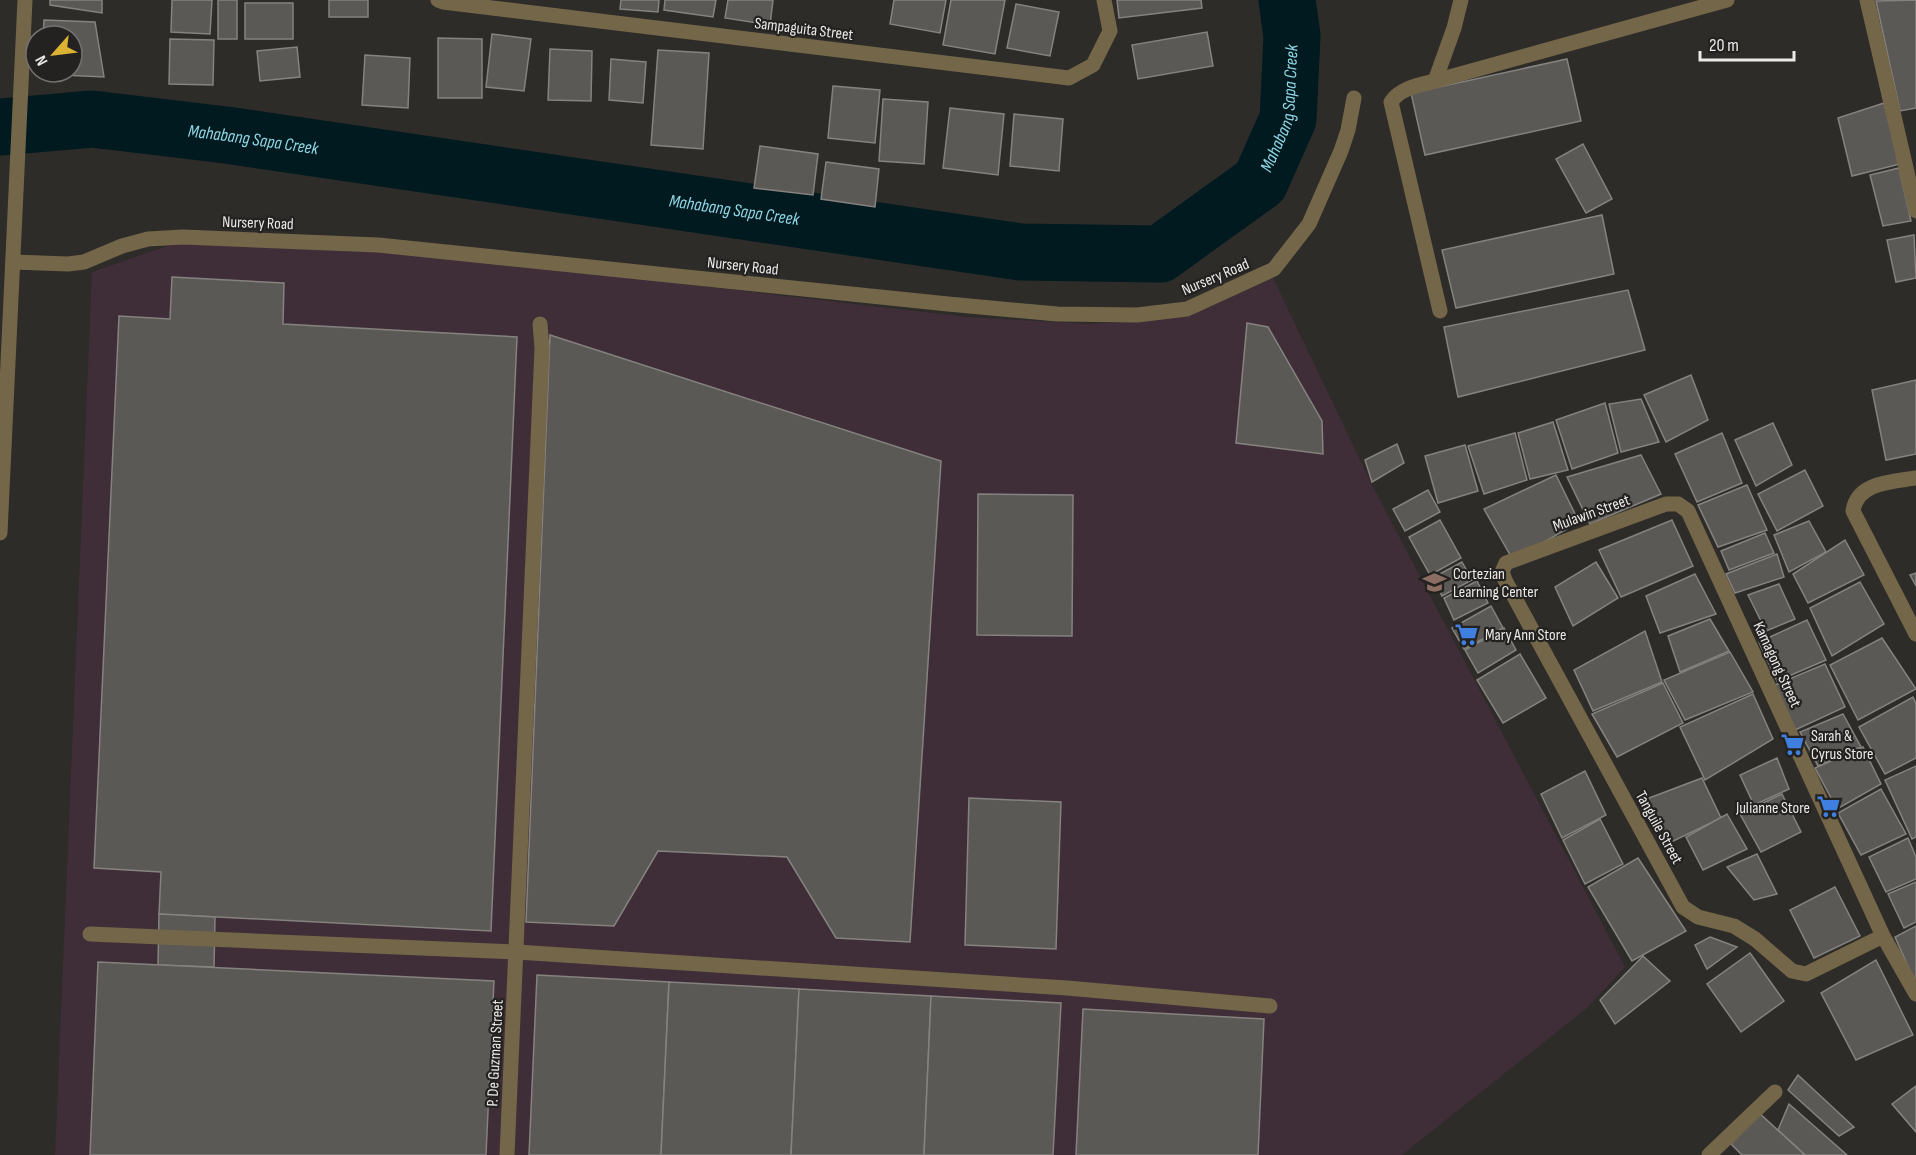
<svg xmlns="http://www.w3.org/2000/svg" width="1916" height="1155" font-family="'Sofia Sans Condensed',sans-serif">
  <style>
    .industrial { fill: #3f2e38 }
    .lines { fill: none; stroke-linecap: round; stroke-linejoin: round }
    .river { stroke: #011a1f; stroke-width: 57 }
    .building { fill: #5b5956; stroke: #85827f; stroke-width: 1.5 }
    .minor { stroke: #746649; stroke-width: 15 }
    .labels { text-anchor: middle; stroke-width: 4.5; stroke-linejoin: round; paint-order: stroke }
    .street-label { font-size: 16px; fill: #ebeae8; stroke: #242220 }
    .poi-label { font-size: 16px; fill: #ebeae8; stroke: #242220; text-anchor: start }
    .water-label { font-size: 18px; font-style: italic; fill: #90d6e5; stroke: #242220 }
  </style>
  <rect width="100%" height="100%" fill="#2e2c29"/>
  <polygon class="industrial" points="179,242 391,250 967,317 1087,324 1159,320 1189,316 1273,278 1373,487 1625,967 1588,1007 1402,1155 55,1155 92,272"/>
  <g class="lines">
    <path class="river" id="s1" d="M0 127 92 119 226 135 1021 252 1160 254 1260 182 1288 119 1292 36 1287 0"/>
  </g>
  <g class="building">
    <polygon points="50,0 102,0 102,13 50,5"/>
    <polygon points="172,0 212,0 210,34 171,32"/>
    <rect x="218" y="0" width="19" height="39"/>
    <rect x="329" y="0" width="39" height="17"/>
    <polygon points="621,0 659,0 658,12 620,9"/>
    <polygon points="665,0 716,0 713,17 664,10"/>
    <polygon points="728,0 773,0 770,25 725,18"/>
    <polygon points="894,0 946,0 940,33 890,24"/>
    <polygon points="951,0 1005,0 995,54 943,45"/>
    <polygon points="1117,0 1201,0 1202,8 1119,18"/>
    <polygon points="1916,0 1916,108 1900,111 1876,1"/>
    <rect x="245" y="3" width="48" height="36"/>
    <polygon points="1016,4 1059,12 1050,56 1007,48"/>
    <polygon points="44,20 95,22 104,77 41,74 41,72 72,72 72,36 43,36"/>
    <polygon points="1207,32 1213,66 1138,79 1132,45"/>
    <polygon points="492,34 531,39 524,91 486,87"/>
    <polygon points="438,38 482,39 482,98 438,98"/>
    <polygon points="170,39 214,40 213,85 169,84"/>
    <polygon points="297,47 300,77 260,81 257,51"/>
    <polygon points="550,49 592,51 591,101 548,100"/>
    <polygon points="658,50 709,53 703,149 651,145"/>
    <polygon points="365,55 410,58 408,108 362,105"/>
    <polygon points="611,59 646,62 643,103 609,100"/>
    <polygon points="1567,59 1581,121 1425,155 1411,93"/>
    <polygon points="833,86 880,90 875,143 828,138"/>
    <polygon points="883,99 928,102 924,164 879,161"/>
    <polygon points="1884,103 1900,164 1852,176 1838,118"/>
    <polygon points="950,108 1004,114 998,175 943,168"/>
    <polygon points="1014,114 1063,119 1059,171 1010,166"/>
    <polygon points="1583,144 1612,199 1586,213 1556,159"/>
    <polygon points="760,146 818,154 813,195 754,188"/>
    <polygon points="826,162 879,169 875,207 821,199"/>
    <polygon points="1899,168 1911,221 1883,226 1870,175"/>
    <polygon points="1602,215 1614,274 1456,308 1442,250"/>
    <polygon points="1914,235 1916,278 1896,282 1887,240"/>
    <polygon points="172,277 284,283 283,324 517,337 491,931 159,914 161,872 94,868 119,316 170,319"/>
    <polygon points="1628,290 1645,350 1458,397 1444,327"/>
    <polygon points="1247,323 1268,327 1322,421 1323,454 1236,443"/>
    <polygon points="550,335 941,461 910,942 836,938 787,857 658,851 614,926 526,922"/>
    <polygon points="1691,375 1708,420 1666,442 1644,395"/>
    <polygon points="1916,380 1916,454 1886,460 1872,390"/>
    <polygon points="1641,399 1659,442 1621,452 1609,404"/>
    <polygon points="1605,403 1618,453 1572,469 1556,420"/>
    <polygon points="1553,422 1568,470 1530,479 1518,433"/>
    <polygon points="1773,423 1792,465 1756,486 1735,440"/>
    <polygon points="1515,433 1527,480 1484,494 1468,446"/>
    <polygon points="1722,433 1742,483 1697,502 1675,454"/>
    <polygon points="1397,444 1404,463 1372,482 1365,460"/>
    <polygon points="1465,445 1478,491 1438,503 1425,456"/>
    <polygon points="1641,455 1661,494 1590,524 1567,477"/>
    <polygon points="1805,470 1823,506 1777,531 1758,494"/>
    <polygon points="1556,475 1579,522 1513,560 1484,509"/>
    <polygon points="1747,485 1767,530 1718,547 1698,505"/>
    <polygon points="1428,490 1440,512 1405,531 1393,509"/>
    <polygon points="978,494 1073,495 1072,636 977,635"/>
    <polygon points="1440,520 1461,558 1430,575 1409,537"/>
    <polygon points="1672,520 1693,566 1621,597 1599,550"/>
    <polygon points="1809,521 1826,552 1789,572 1774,535"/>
    <polygon points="1765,533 1774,553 1729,570 1721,551"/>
    <polygon points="1845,540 1864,575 1808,603 1793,574"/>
    <polygon points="1777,554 1784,577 1735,593 1726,574"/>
    <polygon points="1462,562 1472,580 1442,596 1432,578"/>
    <polygon points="1596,562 1618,598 1573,626 1555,587"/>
    <polygon points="1916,573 1916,586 1910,575"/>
    <polygon points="1695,574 1716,614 1660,633 1646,596"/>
    <polygon points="1477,581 1488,603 1454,620 1444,598"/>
    <polygon points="1860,582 1884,624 1832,656 1810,608"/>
    <polygon points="1779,584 1795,619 1766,631 1748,595"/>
    <polygon points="1491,606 1503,628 1464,649 1452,628"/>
    <polygon points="1710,619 1729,651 1680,672 1668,636"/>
    <polygon points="1807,620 1826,660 1777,681 1759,642"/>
    <polygon points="1504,628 1516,650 1478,673 1465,650"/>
    <polygon points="1645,631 1662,682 1593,711 1574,670"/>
    <polygon points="1882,638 1916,689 1858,720 1830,665"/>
    <polygon points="1730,652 1753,692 1685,720 1664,680"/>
    <polygon points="1520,654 1546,698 1503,723 1477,680"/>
    <polygon points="1825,664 1845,707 1795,730 1775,685"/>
    <polygon points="1663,683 1683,723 1617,757 1592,714"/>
    <polygon points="1753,694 1773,739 1705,780 1680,727"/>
    <polygon points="1913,697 1916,704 1916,758 1885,774 1859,727"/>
    <polygon points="1843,714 1861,747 1818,766 1800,732"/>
    <polygon points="1863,747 1881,784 1837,809 1815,768"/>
    <polygon points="1777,758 1789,789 1754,805 1740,775"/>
    <polygon points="1916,766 1916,837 1912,839 1885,780"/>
    <polygon points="1585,771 1606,815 1562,838 1541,794"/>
    <polygon points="1702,778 1721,818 1665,845 1644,800"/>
    <polygon points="1881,789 1906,834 1861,855 1838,813"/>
    <polygon points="1782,794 1801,832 1761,852 1740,814"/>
    <polygon points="969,798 1061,802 1056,949 965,945"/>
    <polygon points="1727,814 1747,849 1703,870 1686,837"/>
    <polygon points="1600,819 1623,864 1585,884 1563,840"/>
    <polygon points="1908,838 1916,857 1916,879 1886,892 1869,857"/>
    <polygon points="1757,854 1777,894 1754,900 1727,867"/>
    <polygon points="1638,858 1686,931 1632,961 1588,887"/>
    <polygon points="1916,882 1916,922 1904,928 1888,894"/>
    <polygon points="1835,887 1860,936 1814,958 1790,910"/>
    <polygon points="159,914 215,917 214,967 158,965"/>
    <polygon points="1916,926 1916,982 1915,982 1895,937"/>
    <polygon points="1710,937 1737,947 1707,969 1695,945"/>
    <polygon points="1750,953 1784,1001 1741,1032 1707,984"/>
    <polygon points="1643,956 1670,981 1615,1024 1600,1000"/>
    <polygon points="1876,960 1913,1035 1856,1060 1821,993"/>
    <polygon points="98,962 494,981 486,1155 90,1155"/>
    <polygon points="537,975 669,982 661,1155 529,1155"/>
    <polygon points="669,982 799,989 791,1155 661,1155"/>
    <polygon points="799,989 931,996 924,1155 791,1155"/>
    <polygon points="931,996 1061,1003 1053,1155 924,1155"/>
    <polygon points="1083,1009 1264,1019 1258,1155 1076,1155"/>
    <polygon points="1798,1075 1854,1127 1839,1136 1788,1090"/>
    <polygon points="1916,1086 1916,1132 1892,1104"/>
    <polygon points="1789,1104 1847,1155 1805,1155 1778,1130"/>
    <polygon points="1758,1112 1805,1155 1742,1155 1731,1144"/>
  </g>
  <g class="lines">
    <g class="minor">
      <polyline points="438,0 443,2 1069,78 1093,65 1110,31 1104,0"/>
      <polyline points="1867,0 1916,211"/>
      <polyline points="1435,81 1454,28 1461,0"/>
      <polyline points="13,262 68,264 84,262 122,246 148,239 183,237 378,245 948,304 1057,314 1137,315 1187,309 1274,269 1309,224 1341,151 1348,130 1354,98"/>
      <path d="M1440 311 1391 102C1400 88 1419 85 1435 81L1727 0"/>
      <path d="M1916 478C1892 482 1857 482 1853 511L1916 634"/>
      <polyline points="0,533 25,0"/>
      <polyline points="90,934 517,952 1067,988 1270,1006"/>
      <polyline points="1883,936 1806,974 1792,971 1755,939 1734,926 1698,917 1683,907 1505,580 1502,572 1506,563 1666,504 1678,504 1688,511 1883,936 1916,994"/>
      <polyline points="507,1155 542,348 540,324"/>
      <polyline points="1709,1155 1775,1092"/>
    </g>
  </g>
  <defs>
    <symbol id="school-bare" viewBox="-9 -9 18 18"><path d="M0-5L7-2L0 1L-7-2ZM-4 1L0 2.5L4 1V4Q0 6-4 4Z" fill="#8d6e63" stroke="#242220" stroke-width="2.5" paint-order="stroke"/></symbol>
    <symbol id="supermarket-bare" viewBox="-9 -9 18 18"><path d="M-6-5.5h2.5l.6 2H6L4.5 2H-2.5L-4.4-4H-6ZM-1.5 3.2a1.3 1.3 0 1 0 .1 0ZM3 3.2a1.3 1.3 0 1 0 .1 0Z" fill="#3f7fe0" stroke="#242220" stroke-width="2.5" paint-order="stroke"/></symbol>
  </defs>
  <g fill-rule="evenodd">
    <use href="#school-bare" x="1418" y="566" width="33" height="33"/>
    <use href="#supermarket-bare" x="1450" y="618" width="33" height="33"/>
    <use href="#supermarket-bare" x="1776" y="728" width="33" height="33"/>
    <use href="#supermarket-bare" x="1812" y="790" width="33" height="33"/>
  </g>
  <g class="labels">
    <g class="street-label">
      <text transform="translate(804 28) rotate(7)" y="6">Sampaguita Street</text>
      <text transform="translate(258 222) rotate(2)" y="6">Nursery Road</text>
      <text transform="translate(743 265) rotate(6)" y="6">Nursery Road</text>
      <text transform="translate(1215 276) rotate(-23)" y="6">Nursery Road</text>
      <text transform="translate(1591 512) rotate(-20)" y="6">Mulawin Street</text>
      <text transform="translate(1778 664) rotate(65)" y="6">Kamagong Street</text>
      <text transform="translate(1660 827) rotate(61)" y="6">Tanguile Street</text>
      <text transform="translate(494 1053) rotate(-87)" y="6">P. De Guzman Street</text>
    </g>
    <g class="poi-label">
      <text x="1453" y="579">Cortezian<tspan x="1453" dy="18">Learning Center</tspan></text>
      <text x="1485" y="640">Mary Ann Store</text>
      <text x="1811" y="741">Sarah &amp;<tspan x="1811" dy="18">Cyrus Store</tspan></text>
      <text x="1810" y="813" text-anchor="end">Julianne Store</text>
    </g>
    <g class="water-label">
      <text dy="6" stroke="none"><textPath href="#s1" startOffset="1371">Mahabang Sapa Creek</textPath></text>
      <text dy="6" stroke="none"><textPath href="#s1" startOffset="255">Mahabang Sapa Creek</textPath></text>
      <text dy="6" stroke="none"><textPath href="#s1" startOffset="741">Mahabang Sapa Creek</textPath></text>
    </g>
  </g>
  <g transform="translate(54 54) rotate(242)"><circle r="28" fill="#242220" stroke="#747270" stroke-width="1.5"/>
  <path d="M0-4.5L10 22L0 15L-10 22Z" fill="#dcb233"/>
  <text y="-9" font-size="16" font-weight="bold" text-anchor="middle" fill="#ebeae8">N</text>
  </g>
  <path d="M1700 51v9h94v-9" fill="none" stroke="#ebeae8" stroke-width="3"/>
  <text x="1709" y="51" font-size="18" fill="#ebeae8" stroke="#242220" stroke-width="4.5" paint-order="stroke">20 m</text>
</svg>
